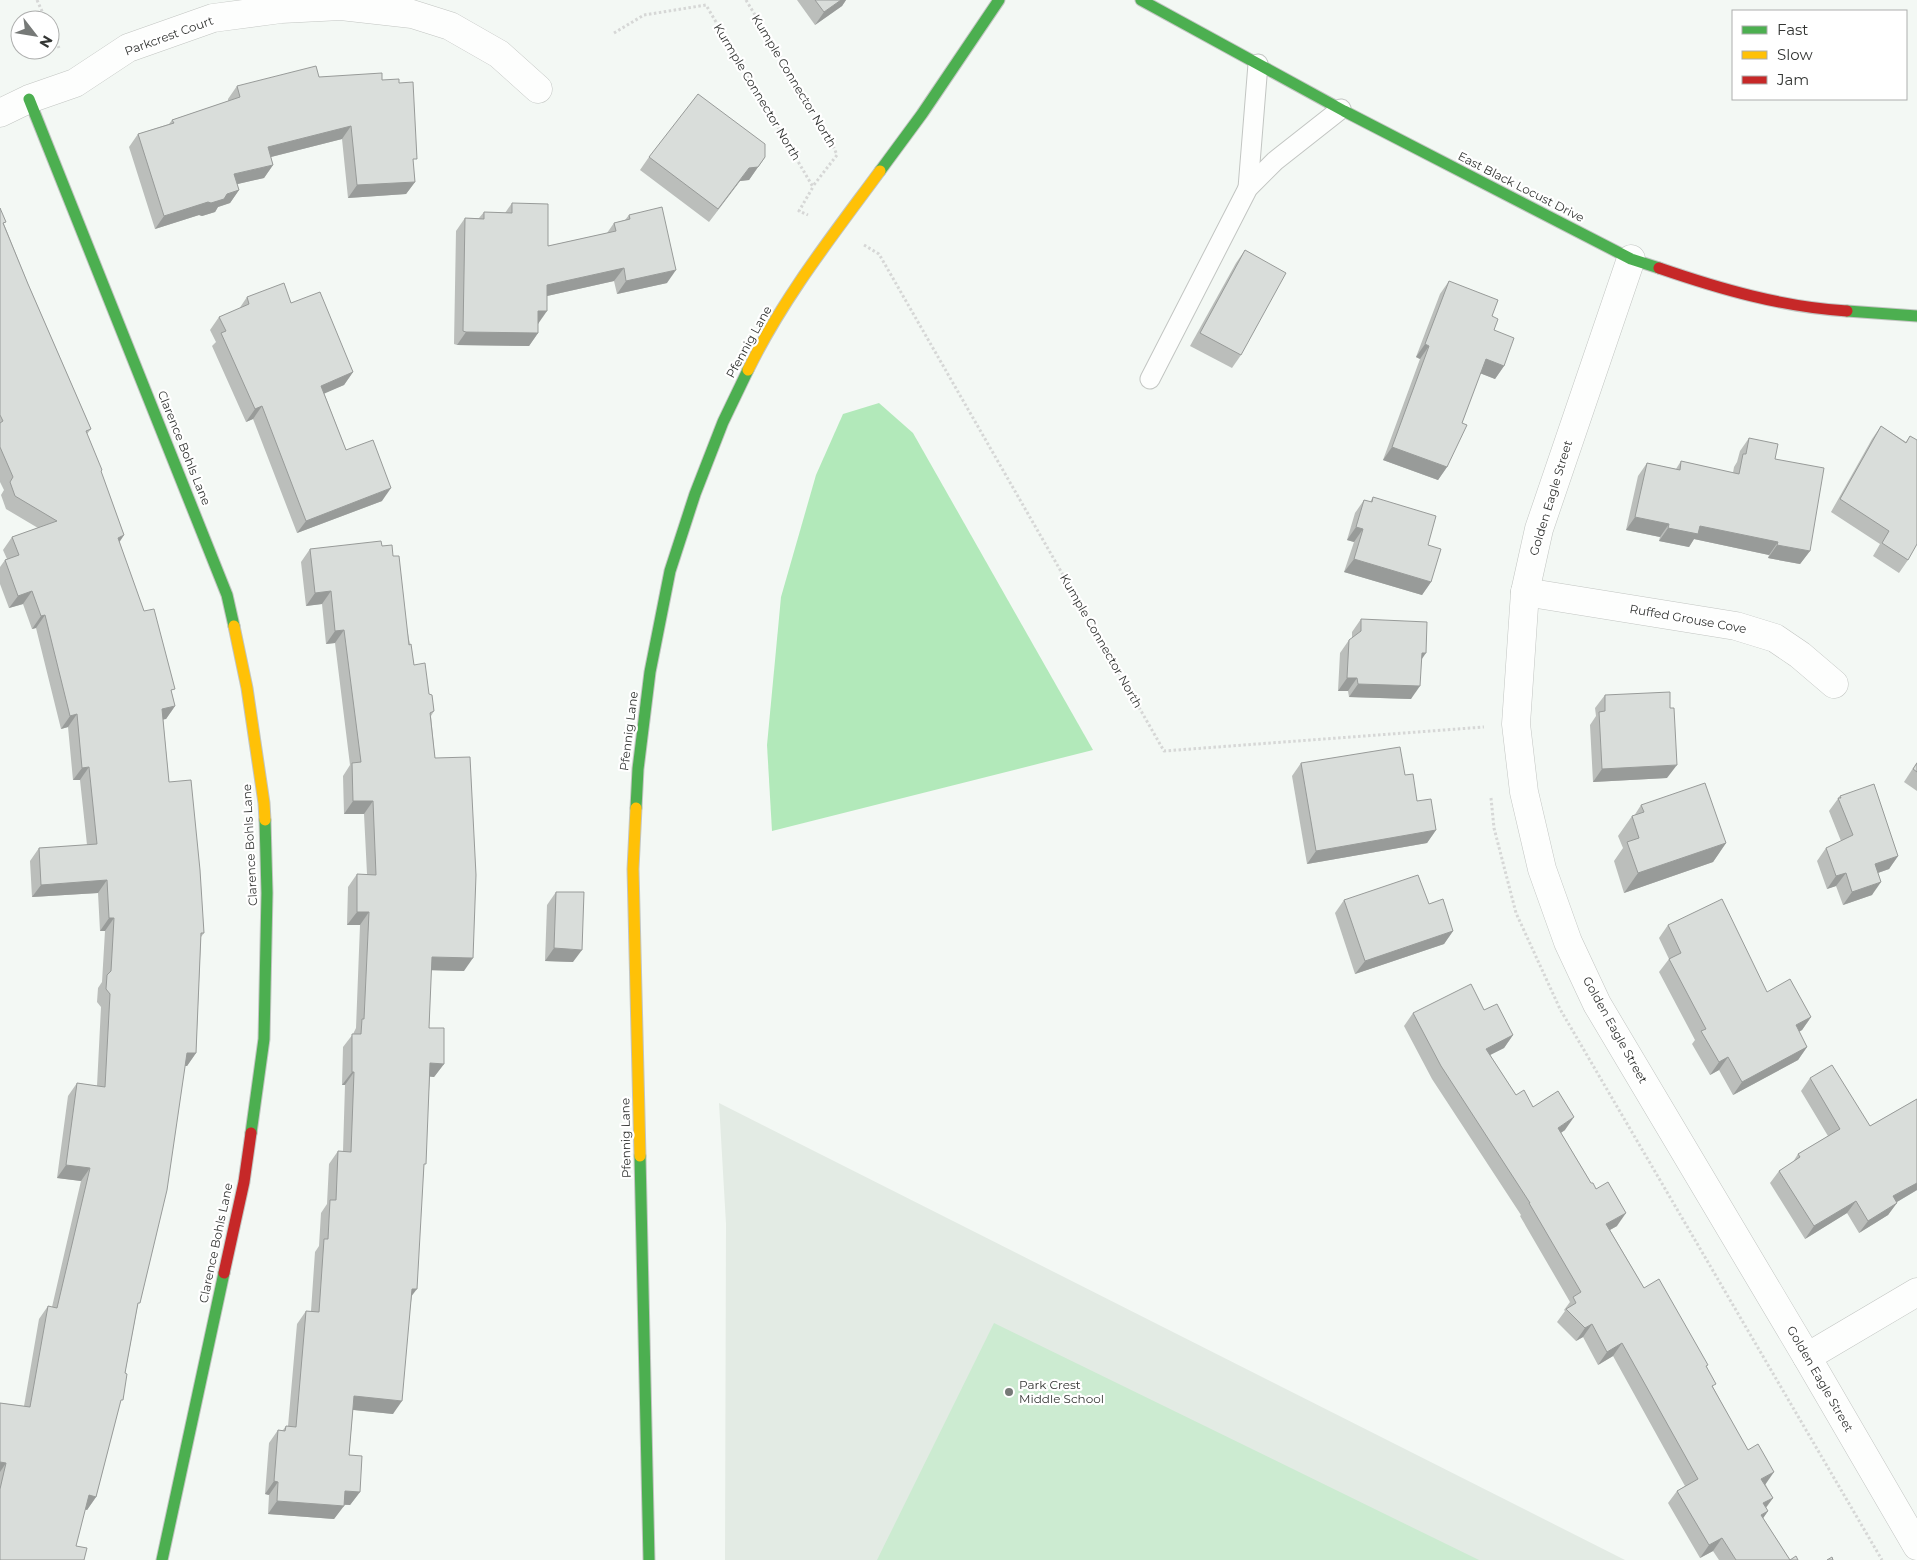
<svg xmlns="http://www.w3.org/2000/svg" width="1917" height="1560" font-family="Montserrat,sans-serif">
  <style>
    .built { fill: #e3ebe4 }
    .green { fill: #ccebd1 }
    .water { fill: #b2e9ba }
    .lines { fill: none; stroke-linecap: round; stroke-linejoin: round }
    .lane-casing { stroke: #c2c5c2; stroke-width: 21 }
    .street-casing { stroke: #c2c5c2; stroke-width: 29 }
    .fast-casing { stroke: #c2c5c2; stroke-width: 13 }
    .slow-casing { stroke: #c2c5c2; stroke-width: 13 }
    .jam-casing { stroke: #c2c5c2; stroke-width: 13 }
    .path { stroke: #d6d7d6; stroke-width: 3; stroke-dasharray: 2.5 2.5; stroke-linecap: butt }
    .lane { stroke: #fdfefd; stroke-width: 19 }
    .street { stroke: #fdfefd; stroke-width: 28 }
    .fast { stroke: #4caf50; stroke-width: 11 }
    .slow { stroke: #ffc107; stroke-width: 11 }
    .jam { stroke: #c62828; stroke-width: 11 }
    .wall { fill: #bbbebb }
    .shaded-wall { fill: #989b99 }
    .building { fill: #d9ddda; stroke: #989b99 }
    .poi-dot { fill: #767977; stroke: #fff; stroke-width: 2 }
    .labels { text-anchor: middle; stroke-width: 4.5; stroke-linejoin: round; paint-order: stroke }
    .street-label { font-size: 12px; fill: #333533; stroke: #fff }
    .poi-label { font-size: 12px; fill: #333533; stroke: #fff; text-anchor: start }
  </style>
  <rect width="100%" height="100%" fill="#f3f8f4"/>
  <polygon class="built" points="719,1103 1625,1560 725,1560 726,1224"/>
  <polygon class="green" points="994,1323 1479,1560 877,1560"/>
  <polygon class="water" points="879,403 913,433 1093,750 772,831 767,745 781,597 816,475 843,414"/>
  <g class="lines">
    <defs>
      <g id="lane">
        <polyline points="1248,188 1258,64"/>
        <polyline points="1150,379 1248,188 1275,161 1341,109"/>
      </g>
      <g id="street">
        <polyline points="0,113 29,99 75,83 128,48 213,18 281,9 341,6 412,14 450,26 499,54 538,89"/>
        <polyline points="1631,259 1539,529 1525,592 1516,724 1524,792 1542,869 1568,942 1597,1004 1807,1357 1917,1546"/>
        <polyline points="1525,592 1736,626 1775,638 1800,655 1834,684"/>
        <polyline points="1807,1357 1917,1292"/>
      </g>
      <g id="fast">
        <polyline points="1141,0 1344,111 1631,259 1659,268"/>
        <polyline points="29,99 227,595 234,626"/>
        <polyline points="880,171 922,114 999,0"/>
        <polyline points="1847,311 1917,316"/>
        <polyline points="636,808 638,769 650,672 670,571 695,494 723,422 748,370"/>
        <polyline points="251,1133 264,1039 267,893 265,820"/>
        <polyline points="640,1156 649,1560"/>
        <polyline points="162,1560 224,1273"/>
      </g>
      <g id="slow">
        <path d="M748 370C783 298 833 235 880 171"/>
        <polyline points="234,626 247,688 264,803 265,820"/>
        <polyline points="636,808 633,869 640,1156"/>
      </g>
      <g id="jam">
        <path d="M1659 268C1720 289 1782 307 1847 311"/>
        <polyline points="224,1273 244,1182 251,1133"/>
      </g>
    </defs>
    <use href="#lane" class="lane-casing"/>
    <use href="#street" class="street-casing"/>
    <use href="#fast" class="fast-casing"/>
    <use href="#slow" class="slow-casing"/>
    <use href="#jam" class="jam-casing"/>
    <g class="path">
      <polyline points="37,0 46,20"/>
      <polyline points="746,0 831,141 837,155 813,186"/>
      <polyline points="50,28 59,48"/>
      <polyline points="614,33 644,15 706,5 813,187 799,211 808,215"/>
      <polyline points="864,245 879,254 1164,751 1484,727"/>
      <polyline points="1491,798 1494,828 1516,913 1560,1009 1882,1560"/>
    </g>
    <use href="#lane" class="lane"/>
    <use href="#street" class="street"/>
    <use href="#fast" class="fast"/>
    <use href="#slow" class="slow"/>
    <use href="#jam" class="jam"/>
  </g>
  <g class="wall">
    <polygon points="797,0 846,0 842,6 815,25"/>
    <polygon points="319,77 382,80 413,164 415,182 406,194 348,198 342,139 271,157 273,165 264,178 237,184 239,190 230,203 218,207 215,212 202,216 199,215 155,229 129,147 138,134 169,124 172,120 228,101 228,99 237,86"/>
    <polygon points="649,157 765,157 749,180 740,181 709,222 640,170"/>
    <polygon points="512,203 548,246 607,233 614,223 625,220 629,215 667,283 617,294 614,281 547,296 538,324 538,333 529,346 457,345 454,344 456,231 465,218 479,218 484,212 505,213"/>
    <polygon points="0,208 4,224 28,284 91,429 87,434 124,535 119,543 172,694 175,706 166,719 163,719 169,782 204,933 201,937 196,1053 187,1066 185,1066 137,1309 119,1406 96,1497 87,1510 86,1509 0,1560 0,1403 24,1406 39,1319 48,1306 52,1307 81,1181 57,1178 68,1096 77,1083 97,1086 101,1007 97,1002 98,988 102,982 105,931 100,931 98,893 32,897 30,861 39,848 87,845 80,780 73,780 68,727 61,729 36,628 32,629 23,604 9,608 0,584 0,567 5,560 7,559 3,550 12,537 38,528 6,509 1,495 4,490 0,482"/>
    <polygon points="1245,250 1241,355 1232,368 1190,346 1236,263"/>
    <polygon points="1449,281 1492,316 1494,330 1504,366 1495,379 1480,373 1462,423 1447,467 1438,480 1383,460 1420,359 1416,357 1440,294"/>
    <polygon points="247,297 291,303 353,372 344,385 324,393 346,450 382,501 297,533 253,419 246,422 212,346 216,342 210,330 219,317 239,309"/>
    <polygon points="1881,426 1906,442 1910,436 1908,560 1899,573 1873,556 1880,544 1831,512 1872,439"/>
    <polygon points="1749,438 1775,459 1810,551 1800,564 1768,558 1769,555 1694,539 1689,547 1659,541 1660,537 1626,530 1638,476 1647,463 1676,469 1681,461 1733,473 1734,467 1737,462 1740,451"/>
    <polygon points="1373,497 1428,545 1431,582 1422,595 1344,572 1354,542 1347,540 1355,513 1364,500 1370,502"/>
    <polygon points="382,546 393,556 414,665 429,694 434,711 431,716 435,758 464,971 431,970 429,1028 444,1064 434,1077 430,1076 424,1167 412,1296 393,1414 353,1410 349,1455 360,1492 350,1505 344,1505 334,1519 268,1514 269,1495 265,1494 269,1443 278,1430 283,1430 286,1426 288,1426 297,1324 306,1311 311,1311 315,1252 319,1246 321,1213 327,1204 329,1164 338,1151 343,1151 345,1085 342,1085 343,1047 353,1034 356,1028 360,925 347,925 348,887 357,874 367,874 364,814 344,814 343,776 350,765 335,643 326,644 322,604 306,606 301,562 310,549"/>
    <polygon points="1361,619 1421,659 1411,699 1349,697 1348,691 1338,691 1340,653 1349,640 1352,638 1352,632"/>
    <polygon points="1605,695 1667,778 1593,782 1590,725 1596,716 1595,708"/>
    <polygon points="1917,762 1917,791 1904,782"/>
    <polygon points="1301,763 1417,801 1436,830 1427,843 1307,864 1292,776"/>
    <polygon points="1840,796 1898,856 1889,869 1878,873 1872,895 1843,905 1836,886 1827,889 1817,861 1826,848 1841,841 1829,811"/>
    <polygon points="1641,805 1726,843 1713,862 1624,893 1614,861 1623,848 1618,836 1632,816 1634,816"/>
    <polygon points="556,892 573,962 545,961 547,905"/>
    <polygon points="1344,900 1453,931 1444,944 1355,974 1335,913"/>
    <polygon points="1668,925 1767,992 1811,1017 1802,1030 1799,1032 1807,1047 1798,1060 1733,1095 1719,1070 1710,1075 1692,1044 1695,1040 1659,972 1669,959 1659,938"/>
    <polygon points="1484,1010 1513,1035 1504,1048 1490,1055 1516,1095 1565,1130 1561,1133 1617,1226 1610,1230 1644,1288 1707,1367 1713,1387 1773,1498 1766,1508 1768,1511 1763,1518 1790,1560 1798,1560 1719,1560 1713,1551 1700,1558 1668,1503 1677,1491 1685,1486 1613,1356 1598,1365 1583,1337 1576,1341 1557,1322 1565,1311 1564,1310 1570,1302 1520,1216 1521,1215 1432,1079 1404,1026 1413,1013"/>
    <polygon points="1810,1078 1870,1126 1917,1099 1917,1190 1897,1202 1888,1215 1859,1233 1847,1213 1805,1239 1770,1183 1779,1171 1793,1162 1798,1154 1828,1136 1801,1091"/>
  </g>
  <g class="shaded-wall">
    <polygon points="841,0 846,0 842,6 815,25 824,12"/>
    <polygon points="351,126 342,139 259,160 268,147"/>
    <polygon points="765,157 749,180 740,181 709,222 749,168"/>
    <polygon points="273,165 264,178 225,187 234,174"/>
    <polygon points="415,182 406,194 348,198 357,185"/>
    <polygon points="239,190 230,203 218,207 215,212 202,216 199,215 155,229 164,216"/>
    <polygon points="624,268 614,281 538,298 547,285"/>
    <polygon points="676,270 667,283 617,294 626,281"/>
    <polygon points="538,311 547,311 538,324"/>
    <polygon points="466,332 538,333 529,346 457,345"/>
    <polygon points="1425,344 1429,346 1420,359 1416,357"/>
    <polygon points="1486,359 1504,366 1495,379 1477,372"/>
    <polygon points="353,372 344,385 312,399 321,386"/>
    <polygon points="262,406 253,419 246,422 255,409"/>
    <polygon points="1392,447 1447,467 1438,480 1383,460"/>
    <polygon points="391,488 382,501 297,533 306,521"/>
    <polygon points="1635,517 1669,524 1660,537 1626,530"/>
    <polygon points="1700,526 1778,542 1769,555 1694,539 1689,547 1659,541 1668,528"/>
    <polygon points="1356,527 1363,529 1354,542 1347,540"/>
    <polygon points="124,535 115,548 118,538"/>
    <polygon points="1777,545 1810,551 1800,564 1768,558"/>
    <polygon points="1354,559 1431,582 1422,595 1344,572"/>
    <polygon points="32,591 23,604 9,608 18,596"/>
    <polygon points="331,591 322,604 306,606 315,593"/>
    <polygon points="45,615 36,628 32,629 41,616"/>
    <polygon points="344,630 335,643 326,644 335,631"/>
    <polygon points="1422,653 1426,653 1417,666"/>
    <polygon points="1347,678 1357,678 1348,691 1338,691"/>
    <polygon points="1358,684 1420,686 1411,699 1349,697"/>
    <polygon points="175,706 166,719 153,722 162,709"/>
    <polygon points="77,714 68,727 61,729 70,716"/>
    <polygon points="1677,765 1667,778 1593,782 1602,769"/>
    <polygon points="89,767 80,780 73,780 82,768"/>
    <polygon points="353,801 373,801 364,814 344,814"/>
    <polygon points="1436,830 1427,843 1307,864 1316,851"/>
    <polygon points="1726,843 1713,862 1624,893 1638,873"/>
    <polygon points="1898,856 1889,869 1866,877 1875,864"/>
    <polygon points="1846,873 1836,886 1827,889 1836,876"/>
    <polygon points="107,880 98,893 32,897 41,885"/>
    <polygon points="1881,882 1872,895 1843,905 1852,892"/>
    <polygon points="357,912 369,912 360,925 347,925"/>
    <polygon points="109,918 114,918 105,931 100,931"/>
    <polygon points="1453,931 1444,944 1355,974 1365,961"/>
    <polygon points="554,948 582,950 573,962 545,961"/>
    <polygon points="432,957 473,958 464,971 422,970"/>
    <polygon points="1811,1017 1802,1030 1786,1038 1796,1025"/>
    <polygon points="1513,1035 1504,1048 1476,1062 1486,1049"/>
    <polygon points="1807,1047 1798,1060 1733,1095 1742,1082"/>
    <polygon points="187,1053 196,1053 187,1066 178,1066"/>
    <polygon points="1728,1057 1719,1070 1710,1075 1719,1062"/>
    <polygon points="430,1063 444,1064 434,1077 421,1076"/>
    <polygon points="352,1072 354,1072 345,1085 342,1085"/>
    <polygon points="1574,1117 1565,1130 1548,1141 1558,1128"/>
    <polygon points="66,1165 90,1168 81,1181 57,1178"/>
    <polygon points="1917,1183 1917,1190 1885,1209 1893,1196"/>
    <polygon points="1856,1201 1847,1213 1805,1239 1814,1226"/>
    <polygon points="1897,1203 1888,1215 1859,1233 1868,1221"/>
    <polygon points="1626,1213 1617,1226 1597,1237 1606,1224"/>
    <polygon points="412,1289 417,1289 407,1302"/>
    <polygon points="1592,1324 1583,1337 1576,1341 1585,1328"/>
    <polygon points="1622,1343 1613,1356 1598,1365 1607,1352"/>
    <polygon points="354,1396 402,1401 393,1414 345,1409"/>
    <polygon points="0,1462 6,1463 0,1472"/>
    <polygon points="1774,1472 1765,1485 1761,1479"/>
    <polygon points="274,1481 278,1482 269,1495 265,1494"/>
    <polygon points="345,1491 360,1492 350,1505 336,1504"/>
    <polygon points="89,1495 96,1497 87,1510 80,1508"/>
    <polygon points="1773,1498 1763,1511 1763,1503"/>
    <polygon points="277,1501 344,1506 334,1519 268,1514"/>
    <polygon points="1768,1511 1759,1524 1761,1515"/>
    <polygon points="1722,1538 1713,1551 1700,1558 1709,1545"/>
  </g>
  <g class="building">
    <polygon points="815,0 841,0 824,12"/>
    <polygon points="316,66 319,77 382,73 382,80 399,79 399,83 413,82 417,159 413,159 415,182 357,185 351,126 268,147 273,165 234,174 239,190 227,194 224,199 211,203 208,202 164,216 138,134 174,123 172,120 240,97 237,86"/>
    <polygon points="698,94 765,144 765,157 758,167 749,168 718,209 649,157"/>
    <polygon points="512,203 548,204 548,246 616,231 614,223 630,219 629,215 662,207 676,270 626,281 624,268 547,285 547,311 538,311 538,333 466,332 463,331 465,218 484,219 484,212 512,213"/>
    <polygon points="0,208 6,222 3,223 28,284 91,429 86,431 102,470 101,471 124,535 118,538 144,611 154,609 175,689 171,690 175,706 162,709 169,782 191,780 200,870 204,933 201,933 196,1053 187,1053 167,1190 140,1303 138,1303 125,1373 127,1374 123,1400 121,1400 96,1497 89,1495 76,1546 87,1548 84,1560 0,1560 0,1489 6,1463 0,1462 0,1403 30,1407 48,1306 57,1308 90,1168 66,1165 77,1083 105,1087 110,994 106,989 107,975 111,971 114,918 109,918 107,880 41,885 39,848 97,844 89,767 82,768 77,714 70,716 45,615 41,616 32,591 18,596 5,560 19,555 12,537 57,521 15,496 10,482 13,477 0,447 0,423 3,421 0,415"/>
    <polygon points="1245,250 1286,273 1241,355 1200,333"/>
    <polygon points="1449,281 1498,300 1492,316 1498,319 1494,330 1514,338 1504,366 1486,359 1462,423 1467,425 1447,467 1392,447 1429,346 1425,344"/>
    <polygon points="284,283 291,303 320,292 353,372 321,386 346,450 373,440 391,488 306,521 262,406 255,409 221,333 226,331 219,317 249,304 247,297"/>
    <polygon points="1881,426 1906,443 1910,436 1917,440 1917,544 1908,560 1882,543 1889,531 1840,499"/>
    <polygon points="1749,438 1778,444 1775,459 1824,468 1810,551 1777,545 1778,542 1700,526 1698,534 1668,528 1669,524 1635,517 1647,463 1680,470 1681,461 1739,474 1743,454 1746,454"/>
    <polygon points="1373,497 1436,516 1428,545 1441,549 1431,582 1354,559 1363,529 1356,527 1364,500 1372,502"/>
    <polygon points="381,541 382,546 392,545 393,556 399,556 409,645 411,644 414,665 425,663 429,694 432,695 434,711 430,713 435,758 470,757 476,875 473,958 432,957 429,1028 444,1028 444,1064 430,1063 426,1164 424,1164 417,1289 412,1289 402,1401 354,1396 349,1455 362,1456 360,1492 345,1491 344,1506 277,1501 278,1482 274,1481 278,1430 285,1431 286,1426 296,1427 306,1311 319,1312 324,1239 328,1239 330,1200 336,1200 338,1151 351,1152 354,1072 352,1072 352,1034 361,1034 362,1019 364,1019 369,912 357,912 357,874 376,875 373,801 353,801 352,763 361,762 344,630 335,631 331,591 315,593 310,549"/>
    <polygon points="1361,619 1427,622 1426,653 1422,653 1420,686 1358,684 1357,678 1347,678 1349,640 1361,631"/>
    <polygon points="1670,692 1670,708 1674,708 1677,765 1602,769 1599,712 1605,711 1605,695"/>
    <polygon points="1400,747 1405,775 1413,774 1417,801 1431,799 1436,830 1316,851 1301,763"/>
    <polygon points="1917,763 1917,772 1913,769"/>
    <polygon points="1705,783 1726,843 1638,873 1627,842 1639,838 1632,816 1644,812 1641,805"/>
    <polygon points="1874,784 1898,856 1875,864 1881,882 1852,892 1846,873 1836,876 1826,848 1853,835 1838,798 1841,798 1840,796"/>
    <polygon points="1418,875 1429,904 1443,899 1453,931 1365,961 1344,900"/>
    <polygon points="556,892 584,892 582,950 554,948"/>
    <polygon points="1722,899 1767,992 1790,979 1811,1017 1796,1025 1807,1047 1742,1082 1728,1057 1719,1062 1701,1031 1706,1029 1669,959 1681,953 1668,925"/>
    <polygon points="1471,984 1484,1010 1497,1004 1513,1035 1486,1049 1516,1095 1524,1090 1533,1107 1558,1091 1574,1117 1558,1128 1591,1183 1593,1183 1596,1189 1608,1182 1626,1213 1606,1224 1644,1288 1659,1279 1708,1365 1706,1366 1716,1384 1712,1386 1748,1450 1758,1444 1774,1472 1761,1479 1773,1498 1763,1503 1768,1511 1761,1515 1790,1560 1796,1556 1798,1560 1736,1560 1722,1538 1709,1545 1677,1491 1698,1479 1622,1343 1607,1352 1592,1324 1585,1328 1566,1309 1576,1303 1573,1297 1581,1292 1529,1203 1530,1203 1441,1066 1413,1013"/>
    <polygon points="1832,1065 1870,1126 1917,1099 1917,1183 1893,1196 1897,1203 1868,1221 1856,1201 1814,1226 1779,1171 1800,1157 1798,1154 1840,1129 1810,1078"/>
    <polygon points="1832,1557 1833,1560 1827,1560"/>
  </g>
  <circle class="poi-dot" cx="1009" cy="1392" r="5"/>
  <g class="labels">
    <g class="street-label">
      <text transform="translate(169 36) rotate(-20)" y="4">Parkcrest Court</text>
      <text transform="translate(794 81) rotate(59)" y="4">Kumple Connector North</text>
      <text transform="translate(757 92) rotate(59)" y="4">Kurmple Connector North</text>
      <text transform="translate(1521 187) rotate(27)" y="4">East Black Locust Drive</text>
      <text transform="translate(749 342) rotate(-61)" y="4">Pfennig Lane</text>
      <text transform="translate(184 448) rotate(68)" y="4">Clarence Bohls Lane</text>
      <text transform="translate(1551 498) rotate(-73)" y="4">Golden Eagle Street</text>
      <text transform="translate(1688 619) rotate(10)" y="4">Ruffed Grouse Cove</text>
      <text transform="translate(1101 641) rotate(60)" y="4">Kumple Connector North</text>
      <text transform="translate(629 731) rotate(-83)" y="4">Pfennig Lane</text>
      <text transform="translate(250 845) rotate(-93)" y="4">Clarence Bohls Lane</text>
      <text transform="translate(1615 1030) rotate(61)" y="4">Golden Eagle Street</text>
      <text transform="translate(626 1138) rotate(-91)" y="4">Pfennig Lane</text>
      <text transform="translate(216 1243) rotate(-78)" y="4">Clarence Bohls Lane</text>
      <text transform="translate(1820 1379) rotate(60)" y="4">Golden Eagle Street</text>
    </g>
    <g class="poi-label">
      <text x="1019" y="1389">Park Crest<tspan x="1019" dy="14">Middle School</tspan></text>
    </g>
  </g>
  <rect x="1732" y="10" width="175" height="90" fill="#ffffff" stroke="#adaead"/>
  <rect x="1742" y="26" width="25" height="8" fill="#4caf50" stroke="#adaead"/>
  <text x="1777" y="35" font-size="15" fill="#333533">Fast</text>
  <rect x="1742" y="51" width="25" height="8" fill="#ffc107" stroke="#adaead"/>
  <text x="1777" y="60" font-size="15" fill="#333533">Slow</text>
  <rect x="1742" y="76" width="25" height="8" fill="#c62828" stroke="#adaead"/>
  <text x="1777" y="85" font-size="15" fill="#333533">Jam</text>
  <g transform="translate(35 35) rotate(121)"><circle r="24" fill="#ffffff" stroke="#adaead"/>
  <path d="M0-4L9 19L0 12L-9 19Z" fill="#767977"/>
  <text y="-8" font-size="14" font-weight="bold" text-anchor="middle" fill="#333533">N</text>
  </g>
</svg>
